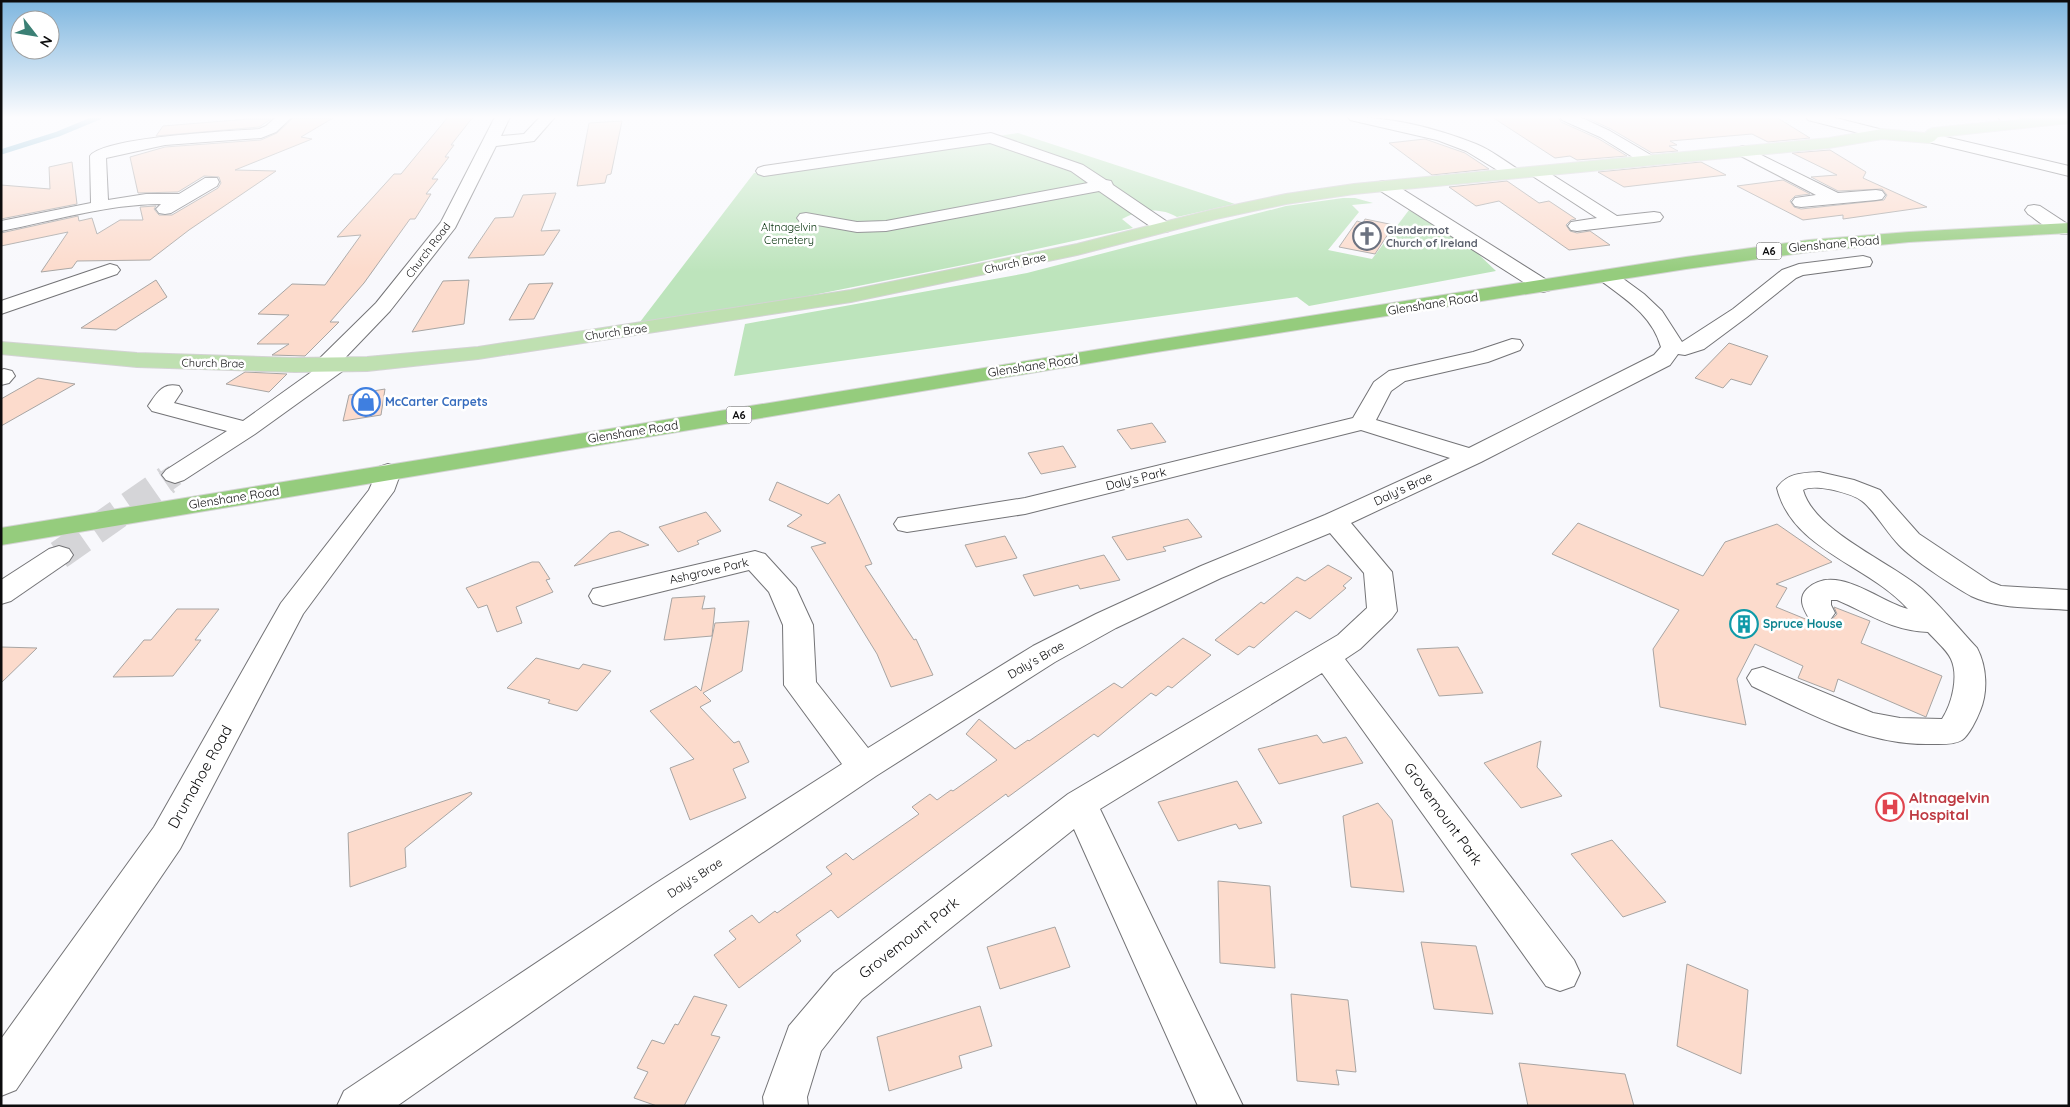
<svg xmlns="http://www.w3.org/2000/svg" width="2070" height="1107" font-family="Quicksand,sans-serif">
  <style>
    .green { fill: #bde4bc }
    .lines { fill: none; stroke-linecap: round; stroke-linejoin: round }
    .stream { stroke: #7fb8d2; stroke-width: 5.5 }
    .building { fill: #fcdbcc; stroke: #a8a5a3 }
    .minor-tunnel-far1 { stroke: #d5d5d8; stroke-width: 22; stroke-dasharray: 22 11; stroke-linecap: butt }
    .minor-tunnel { stroke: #d5d5d8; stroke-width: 29; stroke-dasharray: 29 14; stroke-linecap: butt }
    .minor-casing { stroke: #737376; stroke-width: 2 }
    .major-casing { stroke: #d3d3d3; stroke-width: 2 }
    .highway-casing { stroke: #d3d3d3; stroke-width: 2 }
    .minor { fill: #fff; fill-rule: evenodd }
    .major { fill: #bfe0b1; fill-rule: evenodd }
    .highway { fill: #95cc7d; fill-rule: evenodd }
    .labels { text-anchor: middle; stroke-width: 5; stroke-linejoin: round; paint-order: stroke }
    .far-park-label { font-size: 11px; fill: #07330d; stroke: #fff }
    .far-worship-label { font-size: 11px; font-weight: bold; fill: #5b616d; stroke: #fff; text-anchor: start }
    .far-street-label { font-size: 11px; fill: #0c0c0d; stroke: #fff }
    .shield { fill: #fff; stroke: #555556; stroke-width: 1 }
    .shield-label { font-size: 11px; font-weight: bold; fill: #0c0c0d }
    .street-label { font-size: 12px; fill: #0c0c0d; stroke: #fff }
    .shop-label { font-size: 12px; font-weight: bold; fill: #366cbe; stroke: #fff; text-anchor: start }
    .culture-label { font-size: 12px; font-weight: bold; fill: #0d838f; stroke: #fff; text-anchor: start }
    .near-street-label { font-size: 15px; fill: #0c0c0d; stroke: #fff }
    .near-health-label { font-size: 15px; font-weight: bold; fill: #be3a42; stroke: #fff; text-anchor: start }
  </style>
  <rect width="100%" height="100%" fill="#f8f8fc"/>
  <g class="green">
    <path d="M1018 133 1235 204 1177 217C1161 207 1139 209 1122 219L1133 228 968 264 748 308 640 322 754 173Z"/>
    <polygon points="1343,198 1355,198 1373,203 1352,205 1359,212 1328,250 1372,259 1409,210 1473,249 1496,271 1309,306 1297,297 734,376 745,324 1027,273 1286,206"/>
  </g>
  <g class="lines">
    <polyline class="stream" points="1,152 58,134 99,117"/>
  </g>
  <g class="building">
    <polygon points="448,117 473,117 451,145 454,145 445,157 449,157 432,179 438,179 426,194 431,194 415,219 410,219 364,283 330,322 339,322 305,356 272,355 289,344 257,344 289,315 258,314 292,284 325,285 361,235 337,237 394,174 401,174"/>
    <polygon points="1492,117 1558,117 1561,122 1599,139 1627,156 1577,160 1570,156 1555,158"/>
    <polygon points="1585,117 1776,117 1810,138 1768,142 1752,134 1670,141 1677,145 1669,146 1678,151 1652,153 1611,129"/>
    <polygon points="293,118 333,118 301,137 312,139 235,170 276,171 189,230 150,260 77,261 72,268 41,272 68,232 1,246 1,233 78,216 79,221 92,218 97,234 120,220 143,220 140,207 156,206 154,209 159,215 172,215 218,188 221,183 219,177 204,176 178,192 138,193 130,157 165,147 261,140 277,133"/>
    <polygon points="249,119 271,119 259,127 156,136 163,126"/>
    <polygon points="622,121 611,174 607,175 605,183 577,186 589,123"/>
    <polygon points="1425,139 1465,153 1489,169 1432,175 1389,143"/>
    <polygon points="1830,150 1866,172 1863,178 1927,207 1843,219 1843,215 1803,220 1737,186 1783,180 1810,194 1795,196 1790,201 1794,207 1801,209 1884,200 1887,195 1882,189 1838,191 1811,177 1837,175 1792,153"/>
    <polygon points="72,162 77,204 1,219 1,185 50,189 49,167"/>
    <polygon points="1701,162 1726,175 1624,187 1598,172"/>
    <polygon points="1507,181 1539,203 1549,201 1576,219 1571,220 1566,225 1570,231 1577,233 1590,231 1610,245 1569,250 1499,201 1476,206 1449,187"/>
    <polygon points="556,193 541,231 560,230 544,255 468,258 495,218 513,217 523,195"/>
    <polygon points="1365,219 1394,225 1375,254 1339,247 1357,221 1363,223"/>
    <polygon points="156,280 167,297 116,330 81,328"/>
    <polygon points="469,280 464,324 412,332 443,281"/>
    <polygon points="553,283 534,319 509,320 529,284"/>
    <polygon points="1729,343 1768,356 1751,385 1731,379 1723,388 1695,378"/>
    <polygon points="245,372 287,374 269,392 226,384"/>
    <polygon points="38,378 75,384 1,426 1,399"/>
    <polygon points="385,389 381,415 343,421 349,395"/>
    <polygon points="1152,423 1166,442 1131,449 1117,430"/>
    <polygon points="1063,446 1076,467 1041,474 1028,453"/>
    <polygon points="777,482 828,504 839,494 872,564 865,566 914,640 916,639 933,675 891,687 877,654 811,547 826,543 787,526 802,515 769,500"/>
    <polygon points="706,512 721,531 697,541 699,544 678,552 659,527"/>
    <polygon points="1188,519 1202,537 1163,547 1166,551 1127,560 1112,537"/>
    <polygon points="1578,523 1703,576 1725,542 1777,524 1832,562 1776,584 1787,588 1776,607 1825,627 1837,614 1834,607 1870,621 1861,643 1942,676 1926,717 1838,679 1834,692 1798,678 1803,666 1755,644 1737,679 1746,725 1660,707 1653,649 1679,610 1552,554"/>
    <polygon points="619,531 649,545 574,566 610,533"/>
    <polygon points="1005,536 1017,558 976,567 965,545"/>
    <polygon points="1104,555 1120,580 1080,589 1078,585 1034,596 1023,575"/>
    <polygon points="532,562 539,562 550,579 546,580 553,592 516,607 522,623 497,632 487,605 478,608 466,588"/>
    <polygon points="1328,565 1352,578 1343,586 1346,588 1310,619 1296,611 1254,648 1249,646 1238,655 1215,640 1261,602 1264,604 1297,577 1305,581"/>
    <polygon points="705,596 702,609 715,608 712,636 664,640 672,598"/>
    <polygon points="177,609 219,609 195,640 201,640 173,676 113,677 144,640 151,640"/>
    <polygon points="749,621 742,671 703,693 711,701 700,707 734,743 739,741 749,762 733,769 746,798 690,820 670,768 694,759 650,711 696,686 701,691 715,623"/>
    <polygon points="1183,638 1211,655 1172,688 1168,686 1156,696 1151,693 1098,737 1094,734 1008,797 1006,794 838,918 831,910 796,935 801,941 739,988 714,955 736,939 729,931 752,915 759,923 775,911 777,913 832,874 826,867 846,853 853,860 919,814 912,807 930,794 937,800 951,790 953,791 997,760 966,734 979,719 1015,749 1028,740 1029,741 1114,683 1122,688"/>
    <polygon points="1,647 37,648 1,683"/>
    <polygon points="1458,647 1483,693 1439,696 1417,649"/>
    <polygon points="536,658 579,669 583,664 611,671 577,711 548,703 550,700 507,688"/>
    <polygon points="1317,735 1323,743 1346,737 1363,763 1279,784 1258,749"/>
    <polygon points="1541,741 1537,767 1562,796 1521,808 1484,763"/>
    <polygon points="1237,781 1262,823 1239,829 1236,824 1178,841 1158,802"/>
    <polygon points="471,792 472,794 405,848 406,867 350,887 348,833"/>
    <polygon points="1378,803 1392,820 1404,892 1351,887 1343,816"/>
    <polygon points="1612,840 1666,902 1623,917 1571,854"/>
    <polygon points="1218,881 1270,886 1275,968 1220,963"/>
    <polygon points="1055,927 1070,967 1000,989 987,947"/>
    <polygon points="1421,942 1476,946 1493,1014 1434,1009"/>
    <polygon points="1687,964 1748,990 1741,1074 1677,1046"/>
    <polygon points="1291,994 1348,1000 1356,1072 1336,1070 1339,1085 1297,1081"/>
    <polygon points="694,996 727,1005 711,1035 720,1037 684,1106 657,1106 634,1098 648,1072 637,1068 652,1040 664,1044 675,1024 678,1025"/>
    <polygon points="980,1006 992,1046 959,1056 962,1068 889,1091 877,1037"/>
    <polygon points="1519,1063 1625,1074 1634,1106 1528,1106"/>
  </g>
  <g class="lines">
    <polyline class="minor-tunnel-far1" points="165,482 175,475"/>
    <polyline class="minor-tunnel" points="59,555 167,480"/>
    <defs>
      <g id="minor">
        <path d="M276 117H292L276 132 261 138 165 145 106 158 108 200 146 194H179L205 178H217L219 182 217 186 171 213 165 214 159 213 156 209 161 204C108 204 53 221 1 231V221L91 203 90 156C103 137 231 131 259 129L266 126Z"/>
        <path d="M495 117H510L501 136 524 134 540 117H555L534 141 496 146 455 228 390 311 343 360 347 365 344 370 255 434 184 480 175 483 166 480 162 475 166 470 227 431 152 411 148 406C157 393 162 382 179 386L182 391 174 403 243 421 317 368 315 365 318 360 376 303 441 222Z"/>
        <path d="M1348 117C1390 117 1436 128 1476 144 1491 150 1505 161 1519 170L1521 173 1519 176H1507L1466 151 1437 140 1350 120Z"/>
        <polygon points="1560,117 1580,117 1610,131 1656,158 1658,161 1656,164 1644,164 1600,137 1562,120"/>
        <polygon points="1806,117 1832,117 1887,131 1890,134 1887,137 1882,139 1808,120"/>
        <path d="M1998 117C2008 117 2022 115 2029 124L2027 127H2017L2000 120Z"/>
        <polygon points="991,133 1083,165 1106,180 1111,181 1113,185 1169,223 1172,227 1169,231 1163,232 1157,231 1099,191 886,231 857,232 806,223 800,222 797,218 800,214 806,213 857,222 886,221 1088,183 1071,171 990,143 764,176 758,174 756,171 758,168 764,166"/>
        <polygon points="1929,133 2069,166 2069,176 1924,141 1921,138 1924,135"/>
        <polygon points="1743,146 1838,193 1876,190 1882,191 1885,195 1882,199 1876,200 1801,207 1795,206 1792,202 1795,198 1816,195 1737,154 1735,151 1737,148"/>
        <polygon points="1537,167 1543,169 1617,216 1654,212 1660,213 1663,217 1660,221 1654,222 1577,231 1571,230 1568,226 1571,222 1597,218 1531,175 1529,172 1531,169"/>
        <polygon points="1385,181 1391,182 1550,282 1553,286 1550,290 1543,292 1536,290 1379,190 1377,186 1379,182"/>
        <path d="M2034 205 2040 206 2069 225V233C2054 237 2039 221 2028 214L2025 210 2028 206Z"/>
        <path d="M1863 256 1870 258 1872 262 1870 266 1803 275 1796 278 1747 317 1704 349 1685 355 1678 354 1670 365 1481 462 1351 523 1392 572 1397 611 1392 618 1360 649 1345 659 1574 960 1580 973 1574 986 1560 991 1546 986 1322 673 1100 809 1243 1106H1198L1074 829 862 999 821 1051 807 1097 808 1106H764L763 1097 789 1026 834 973 1068 794 1338 635 1367 608 1364 573 1330 533 1221 578 1116 628 1055 662 876 776 679 909 397 1106H337L344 1091 653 885 842 764 784 685 783 625 769 592 749 570 603 606 593 603 589 596 593 589 755 551 765 554 796 588 813 625 816 682 868 748 1033 646 1096 614 1201 566 1325 515 1450 458 1361 430 1025 514 907 532 898 530 894 524 898 518 1025 498 1353 418 1374 382 1389 371 1473 352 1512 339 1520 340 1523 345 1520 350 1488 362 1405 381 1391 391 1376 420 1469 448 1654 355 1661 347C1652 315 1625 299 1600 280L1597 276 1600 272 1607 270 1614 272 1644 294 1662 311 1682 342 1733 309 1782 270 1799 264Z"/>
        <polygon points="110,264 117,266 120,270 117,274 1,314 1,301"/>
        <polygon points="4,369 12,371 15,376 9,383 1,385 1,370"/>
        <polygon points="388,464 397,467 401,472 394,491 303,614 180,849 16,1090 1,1096 1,1039 154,827 281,603 369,490 379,467"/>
        <path d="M1819 472 1854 480 1880 490 1919 534 1991 582 2001 586 2069 590V610C2037 607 2000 610 1971 596 1953 586 1912 559 1899 545 1887 533 1874 510 1862 501 1852 493 1814 483 1803 490 1814 531 1889 561 1922 589 1942 607 1959 629 1977 648 1987 667 1988 692 1980 711 1977 719 1969 735 1962 740 1954 745 1941 744 1932 744 1867 746 1809 713 1752 686L1747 678 1752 670 1763 667 1873 713 1900 718 1942 719C1952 704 1959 676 1951 659 1947 650 1935 640 1928 632 1890 630 1870 614 1837 600H1831V605L1835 613 1830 620 1820 623 1810 620C1804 610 1797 599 1807 589 1835 562 1880 602 1908 609 1869 565 1792 550 1777 488 1787 473 1802 473 1819 472Z"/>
        <polygon points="59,546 69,549 73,555 69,561 11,601 1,604 1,580 49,549"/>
      </g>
      <polygon id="major" points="2042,117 2069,117 2069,123 1938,137 1934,141 1929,143 1882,139 1829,148 1354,194 1286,204 1216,219 1077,255 851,302 478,359 367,371 295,372 137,367 1,354 1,342 137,353 295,358 367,357 478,347 851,290 1077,244 1215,209 1286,194 1354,184 1829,138 1882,129 1925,133 1928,130 1933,128"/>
      <polygon id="highway" points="2069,223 2069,233 1909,242 1809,252 1686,269 1150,353 1,545 1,528 1150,341 1686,257 1809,240 1909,232"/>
    </defs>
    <use href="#minor" class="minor-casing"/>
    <use href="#major" class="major-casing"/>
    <use href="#highway" class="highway-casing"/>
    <use href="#minor" class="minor"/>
    <use href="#major" class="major"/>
    <use href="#highway" class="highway"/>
  </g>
  <linearGradient id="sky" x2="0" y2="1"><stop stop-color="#7eb6df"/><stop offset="0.43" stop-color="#fcfcfe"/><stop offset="1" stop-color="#fcfcfe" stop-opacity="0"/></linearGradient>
  <rect width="2070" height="272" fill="url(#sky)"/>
  <defs>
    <symbol id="church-ring" viewBox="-11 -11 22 22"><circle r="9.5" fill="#fff" stroke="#6b7280" stroke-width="1.5"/><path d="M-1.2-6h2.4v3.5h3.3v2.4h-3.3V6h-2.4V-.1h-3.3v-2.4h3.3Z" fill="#6b7280"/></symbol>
    <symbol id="shop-ring" viewBox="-11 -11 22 22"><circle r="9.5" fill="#fff" stroke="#3f7fe0" stroke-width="1.5"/><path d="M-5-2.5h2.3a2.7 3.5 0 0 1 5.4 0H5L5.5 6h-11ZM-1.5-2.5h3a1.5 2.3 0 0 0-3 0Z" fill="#3f7fe0"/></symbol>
    <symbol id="building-ring" viewBox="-11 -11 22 22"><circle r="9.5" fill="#fff" stroke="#0f9aa8" stroke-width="1.5"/><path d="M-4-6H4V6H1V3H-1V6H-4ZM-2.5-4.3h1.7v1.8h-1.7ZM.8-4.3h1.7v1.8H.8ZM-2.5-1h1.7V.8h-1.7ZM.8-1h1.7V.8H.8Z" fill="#0f9aa8"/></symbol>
    <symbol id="hospital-ring" viewBox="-11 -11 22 22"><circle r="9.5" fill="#fff" stroke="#e0444e" stroke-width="1.5"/><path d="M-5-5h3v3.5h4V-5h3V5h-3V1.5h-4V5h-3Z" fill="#e0444e"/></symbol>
  </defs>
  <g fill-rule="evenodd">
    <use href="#church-ring" x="1351" y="220" width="32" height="32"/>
    <use href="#shop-ring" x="350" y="386" width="32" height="32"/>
    <use href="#building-ring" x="1728" y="608" width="32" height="32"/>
    <use href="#hospital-ring" x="1874" y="791" width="32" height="32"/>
  </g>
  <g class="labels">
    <g class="far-park-label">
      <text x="789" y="231">Altnagelvin<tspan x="789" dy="13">Cemetery</tspan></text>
    </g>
    <g class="far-worship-label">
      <text x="1386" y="234">Glendermot<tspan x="1386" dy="13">Church of Ireland</tspan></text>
    </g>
    <g class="far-street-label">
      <text transform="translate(428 250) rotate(-53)" y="4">Church Road</text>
      <text transform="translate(1015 263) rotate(-12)" y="4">Church Brae</text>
      <text transform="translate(616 332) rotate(-8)" y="4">Church Brae</text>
      <text transform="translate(213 363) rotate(1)" y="4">Church Brae</text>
    </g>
    <g class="shield">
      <rect x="1756.5" y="242.5" width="25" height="17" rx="4"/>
      <rect x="726.5" y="406.5" width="25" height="17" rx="4"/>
    </g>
    <g class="shield-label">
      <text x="1769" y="255">A6</text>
      <text x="739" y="419">A6</text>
    </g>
    <g class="street-label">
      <text transform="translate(1834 244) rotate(-5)" y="4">Glenshane Road</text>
      <text transform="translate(1433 304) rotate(-9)" y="4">Glenshane Road</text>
      <text transform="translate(1033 366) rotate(-9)" y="4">Glenshane Road</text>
      <text transform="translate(633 432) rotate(-9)" y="4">Glenshane Road</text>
      <text transform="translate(1136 479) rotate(-14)" y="4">Daly's Park</text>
      <text transform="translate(1403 489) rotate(-25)" y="4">Daly's Brae</text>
      <text transform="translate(234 498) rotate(-9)" y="4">Glenshane Road</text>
      <text transform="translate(709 571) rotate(-13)" y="4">Ashgrove Park</text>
      <text transform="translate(1036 660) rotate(-30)" y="4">Daly's Brae</text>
      <text transform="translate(695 878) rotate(-33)" y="4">Daly's Brae</text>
    </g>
    <g class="shop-label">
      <text x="385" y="406">McCarter Carpets</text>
    </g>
    <g class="culture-label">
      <text x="1763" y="628">Spruce House</text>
    </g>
    <g class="near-street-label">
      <text transform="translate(200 777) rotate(-61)" y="5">Drumahoe Road</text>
      <text transform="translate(1443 814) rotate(54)" y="5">Grovemount Park</text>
      <text transform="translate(909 938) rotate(-38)" y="5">Grovemount Park</text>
    </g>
    <g class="near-health-label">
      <text x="1909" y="803">Altnagelvin<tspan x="1909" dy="17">Hospital</tspan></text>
    </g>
  </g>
  <rect width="2070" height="1107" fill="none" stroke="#0c0c0d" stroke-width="5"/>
  <g transform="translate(35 35) rotate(121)"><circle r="24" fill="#ffffff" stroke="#9e9e9e"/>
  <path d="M0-4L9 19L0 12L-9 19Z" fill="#3b8075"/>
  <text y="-8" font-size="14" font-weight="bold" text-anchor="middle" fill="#0c0c0d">N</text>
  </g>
</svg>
